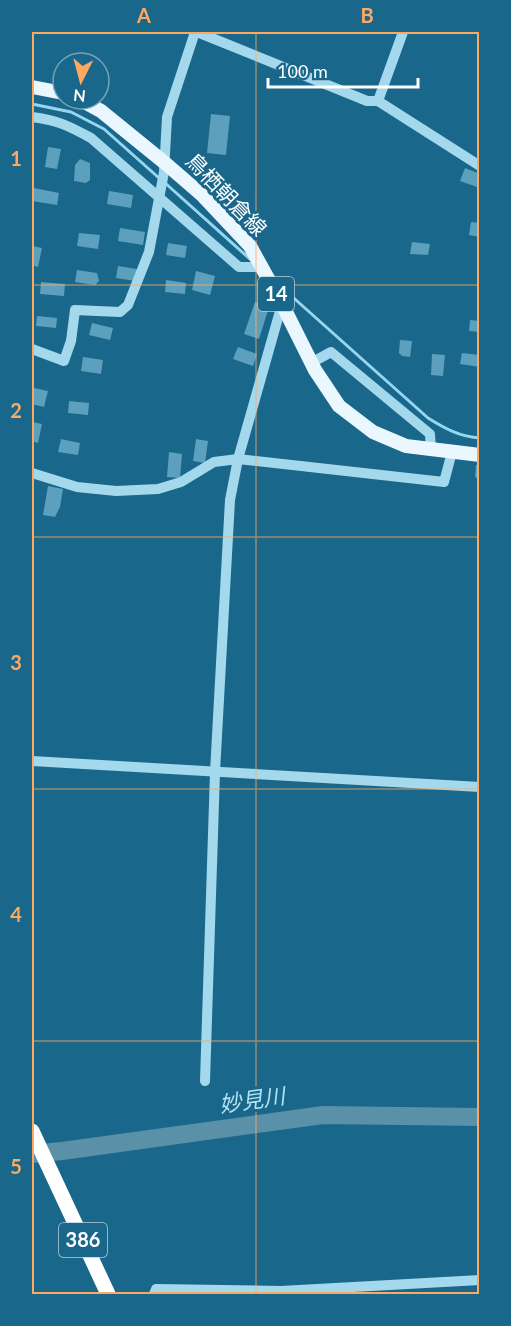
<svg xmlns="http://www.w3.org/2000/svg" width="511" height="1326" font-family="Lato,'Noto Sans JP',sans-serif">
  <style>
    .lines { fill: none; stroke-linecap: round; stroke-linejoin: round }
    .stream { stroke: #96d6f0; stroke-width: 3 }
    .river { stroke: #5a90a8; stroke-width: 18 }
    .building { fill: #5ca0be }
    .minor { stroke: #a4d8ed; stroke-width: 10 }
    .major { stroke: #eaf7ff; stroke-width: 14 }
    .highway { stroke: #fff; stroke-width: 15 }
    .grid { fill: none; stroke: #ffa960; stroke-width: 1.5; stroke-opacity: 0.55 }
    .labels { text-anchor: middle; stroke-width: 6; stroke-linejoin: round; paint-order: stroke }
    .shield { fill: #19678a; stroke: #bad1dc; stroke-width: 1.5 }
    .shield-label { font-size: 20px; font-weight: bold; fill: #fff }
    .street-label { font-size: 21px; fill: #fff; stroke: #19678a }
    .water-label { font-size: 22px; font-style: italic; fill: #b3e2f6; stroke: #19678a }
    .neatline { fill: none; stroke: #ffa960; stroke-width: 2 }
    .grid-label { font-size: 20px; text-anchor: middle; font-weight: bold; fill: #ffa960 }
  </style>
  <rect width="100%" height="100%" fill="#19678a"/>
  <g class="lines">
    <g class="stream">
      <polyline points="32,104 71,112 104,129 159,178"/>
      <polyline points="164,182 251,260"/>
      <path d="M278 284 428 418C444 428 460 437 480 438"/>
    </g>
    <polyline class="river" points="32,1154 62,1151 323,1115 480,1117"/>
  </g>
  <g class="building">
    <polygon points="211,114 230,116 226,155 207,153"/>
    <polygon points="48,147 61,149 57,169 45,167"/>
    <polygon points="80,159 90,163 90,180 86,183 74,181 75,165"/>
    <polygon points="465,168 480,174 480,188 460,181"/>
    <polygon points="34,188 59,193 57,205 32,201"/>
    <polygon points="109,191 133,195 131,208 107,204"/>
    <polygon points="471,222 480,223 480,237 469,235"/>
    <polygon points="120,228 145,232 143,245 118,241"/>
    <polygon points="79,233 100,235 98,249 77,246"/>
    <polygon points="412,242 430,244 428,255 410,254"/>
    <polygon points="168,243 187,246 185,258 166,255"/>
    <polygon points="32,246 42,248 38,267 32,265"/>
    <polygon points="118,266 137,269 135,281 116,278"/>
    <polygon points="77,270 97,273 99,281 95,285 75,282"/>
    <polygon points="196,271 215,276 210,295 192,290"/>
    <polygon points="166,280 186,283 185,294 165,292"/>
    <polygon points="41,282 65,284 64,296 40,294"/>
    <polygon points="255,302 269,307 259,339 244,334"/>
    <polygon points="37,316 57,318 56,328 36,326"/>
    <polygon points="470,320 480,321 480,332 469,331"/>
    <polygon points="92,323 113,328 110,340 89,335"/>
    <polygon points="400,340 412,341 410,357 402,356 399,353"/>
    <polygon points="238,347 257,354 253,366 233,359"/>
    <polygon points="462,353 480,355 480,367 460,364"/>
    <polygon points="432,354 445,355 443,376 431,375"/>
    <polygon points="83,357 103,360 101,374 81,371"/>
    <polygon points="34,388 48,391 44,407 32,404"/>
    <polygon points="69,401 89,403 88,415 68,413"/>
    <polygon points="32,422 42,424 38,443 32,441"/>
    <polygon points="61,439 80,443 78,455 58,452"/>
    <polygon points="196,439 208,441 205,463 193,461"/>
    <polygon points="169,452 182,454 180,478 167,477"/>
    <polygon points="476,465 480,465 480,480 475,477"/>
    <polygon points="48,486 63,489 60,507 55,517 43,515"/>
  </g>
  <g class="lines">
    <g class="minor">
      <polyline points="197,32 367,101 378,101 480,166"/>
      <polyline points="378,101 403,32"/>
      <path d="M32 117C57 120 69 126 91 138L239 267H261"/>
      <polyline points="32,349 64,361 71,341 75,310 120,312 128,305 149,252 164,172 167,117 195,32"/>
      <polyline points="311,363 331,352 430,434 431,450"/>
      <polyline points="32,473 77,487 116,491 158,489 181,482 214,462 238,459 444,482 452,452"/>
      <polyline points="32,761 480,787"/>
      <polyline points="205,1081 215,772 230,500 238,459 282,304"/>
      <polyline points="154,1294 156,1289 281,1291 480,1280"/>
    </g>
    <g class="major">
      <polyline points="32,87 63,93"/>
      <polyline points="79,99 101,111 165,163 202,195 250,246 282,304 315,370 339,406 373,432 406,446 480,455"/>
    </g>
    <polyline class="highway" points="32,1131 108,1294"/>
  </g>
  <path class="grid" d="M256 32V1294M32 285H480M32 537H480M32 789H480M32 1041H480"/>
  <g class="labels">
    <g class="shield">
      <rect x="258" y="277" width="36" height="34" rx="4.5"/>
      <rect x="59" y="1223" width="48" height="34" rx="4.5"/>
    </g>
    <g class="shield-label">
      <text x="276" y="301">14</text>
      <text x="83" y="1247">386</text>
    </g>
    <g class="street-label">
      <text transform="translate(226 195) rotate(46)" y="7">鳥栖朝倉線</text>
    </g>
    <g class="water-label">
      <text transform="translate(252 1100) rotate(-8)" y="8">妙見川</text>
    </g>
  </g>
  <rect width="511" height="1326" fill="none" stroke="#19678a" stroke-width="66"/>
  <g transform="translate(81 81) rotate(186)"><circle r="28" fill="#19678a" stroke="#75a4b9" stroke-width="1.5"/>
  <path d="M0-4.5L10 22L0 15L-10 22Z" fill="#ffa960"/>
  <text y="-9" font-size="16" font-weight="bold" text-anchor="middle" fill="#ffffff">N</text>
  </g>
  <path d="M268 78v9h150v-9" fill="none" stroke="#ffffff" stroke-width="3"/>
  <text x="277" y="78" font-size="18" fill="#ffffff" stroke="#19678a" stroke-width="4.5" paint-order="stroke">100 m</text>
  <rect x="33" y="33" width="445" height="1260" class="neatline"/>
  <g class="grid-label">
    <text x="144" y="23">A</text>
    <text x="367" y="23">B</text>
    <text x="16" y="166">1</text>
    <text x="16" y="418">2</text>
    <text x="16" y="670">3</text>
    <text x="16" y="922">4</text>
    <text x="16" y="1174">5</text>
  </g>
</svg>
